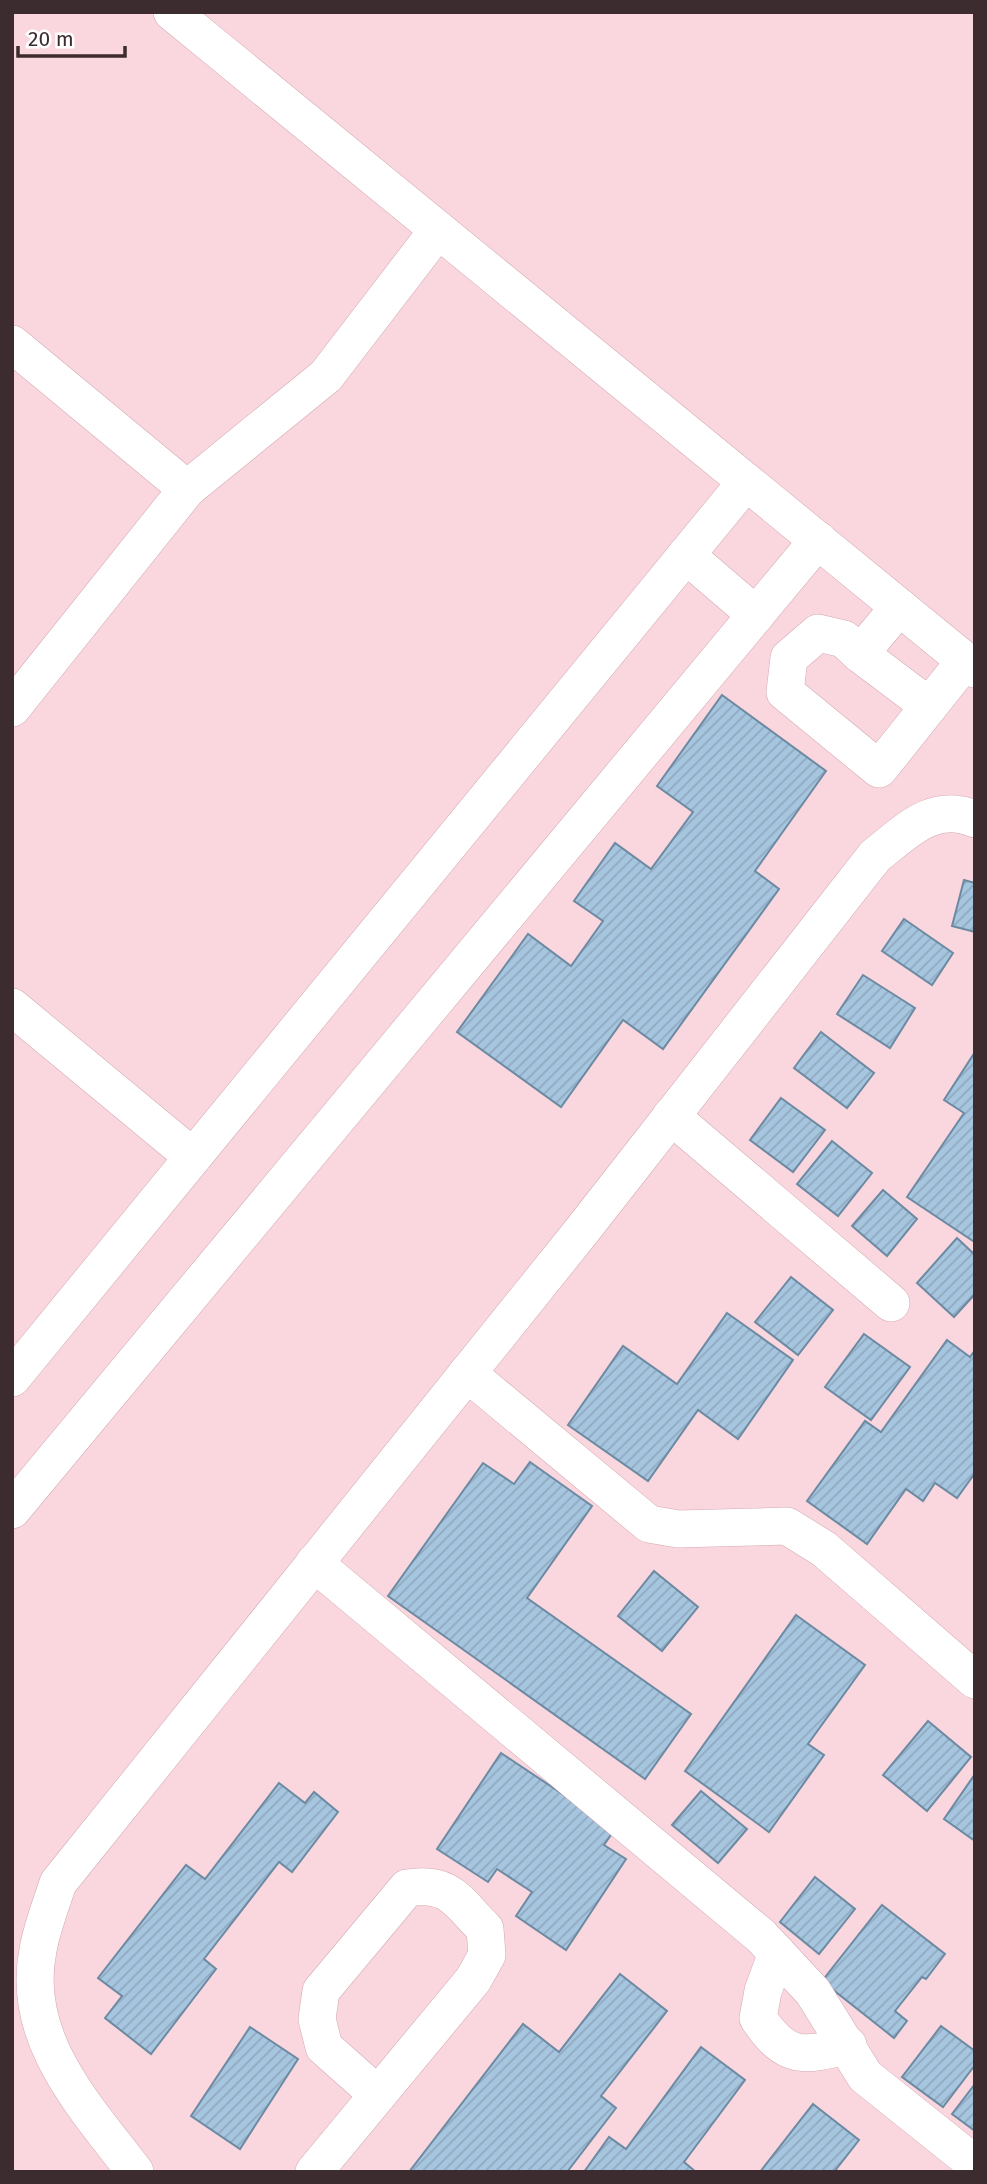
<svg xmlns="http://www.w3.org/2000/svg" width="987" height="2184" font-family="'Fira Sans',sans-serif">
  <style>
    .building { fill: url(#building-hatch); stroke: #6c8aa2; stroke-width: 2 }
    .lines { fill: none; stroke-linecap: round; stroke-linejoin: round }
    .minor-casing { stroke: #d3a9b2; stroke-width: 38 }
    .minor { stroke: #fff; stroke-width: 37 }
  </style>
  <defs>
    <pattern id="building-hatch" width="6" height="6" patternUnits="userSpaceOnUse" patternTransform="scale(1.75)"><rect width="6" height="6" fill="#a6c5df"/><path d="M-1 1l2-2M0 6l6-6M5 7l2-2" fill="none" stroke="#90a9c0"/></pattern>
  </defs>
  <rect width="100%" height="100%" fill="#fad7de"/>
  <g class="building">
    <polygon points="722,695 826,771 755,871 779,889 663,1049 623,1020 561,1107 457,1032 528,934 571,966 603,921 574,901 615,843 651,869 693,812 657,786"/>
    <polygon points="964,880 975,883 975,932 952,926"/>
    <polygon points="904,919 953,953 932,985 882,951"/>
    <polygon points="863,975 915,1008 890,1048 837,1014"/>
    <polygon points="821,1032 874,1073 847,1108 794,1068"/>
    <polygon points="975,1052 975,1239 973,1241 907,1197 964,1113 944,1100"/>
    <polygon points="781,1098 825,1130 793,1172 750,1140"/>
    <polygon points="832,1141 872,1173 838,1216 797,1184"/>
    <polygon points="883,1190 917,1219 887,1256 852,1226"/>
    <polygon points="957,1238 975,1255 975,1294 954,1317 917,1283"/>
    <polygon points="791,1277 833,1310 798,1355 755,1322"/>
    <polygon points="727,1313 793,1360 738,1439 698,1410 648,1481 568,1425 623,1346 677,1384"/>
    <polygon points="864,1334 910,1367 871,1420 825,1387"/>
    <polygon points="947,1340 970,1357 975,1350 975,1473 957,1498 935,1483 923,1501 906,1489 867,1544 807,1501 865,1421 881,1432"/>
    <polygon points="530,1462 592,1506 527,1598 691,1714 645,1779 388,1596 483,1463 514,1484"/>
    <polygon points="654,1571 698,1607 662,1651 618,1616"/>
    <polygon points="796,1615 865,1665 808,1744 824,1755 769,1832 685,1771"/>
    <polygon points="928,1721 971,1757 927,1811 883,1775"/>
    <polygon points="501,1753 615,1829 604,1845 626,1859 566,1950 516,1916 532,1892 497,1869 488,1882 437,1849"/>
    <polygon points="975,1774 975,1841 944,1819"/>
    <polygon points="279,1783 305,1803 314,1792 338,1812 292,1872 279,1862 204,1959 216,1969 151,2054 105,2018 122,1996 98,1978 186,1865 205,1879"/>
    <polygon points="701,1791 747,1829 718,1863 672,1825"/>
    <polygon points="815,1877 855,1909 819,1954 780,1922"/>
    <polygon points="882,1905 945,1954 926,1979 922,1977 895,2011 907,2021 894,2038 822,1981"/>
    <polygon points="620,1974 667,2011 601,2096 616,2108 567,2172 409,2172 523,2024 559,2052"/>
    <polygon points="941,2026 975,2051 975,2065 943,2107 902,2077"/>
    <polygon points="250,2027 298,2059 240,2149 191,2116"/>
    <polygon points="701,2047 745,2080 684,2162 696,2172 584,2172 609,2137 626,2149"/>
    <polygon points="975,2084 975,2131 952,2114"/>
    <polygon points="813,2104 859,2140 834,2172 760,2172"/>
  </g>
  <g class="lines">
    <defs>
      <g id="minor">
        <polyline points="172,12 975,669"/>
        <polyline points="12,344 187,489 12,708"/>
        <polyline points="187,489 326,376 438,230"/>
        <polyline points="686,555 756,615"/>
        <polyline points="899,607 860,654 844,639 818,633 789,658 785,692 879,769 965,661"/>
        <polyline points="860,654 929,706"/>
        <polyline points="12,1007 193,1157"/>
        <polyline points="671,1116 891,1303"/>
        <polyline points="467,1373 649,1524 678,1529 787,1526 824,1549 975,1680"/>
        <polyline points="12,1378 746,482"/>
        <polyline points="12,1510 818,540"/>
        <polyline points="314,1563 761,1936 813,1992 865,2076 975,2164"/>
        <path d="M777 1953 763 1991 758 2018C786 2060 803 2057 848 2045"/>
        <path d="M135 2172C86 2107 20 2039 38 1950 42 1927 51 1905 58 1883L584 1228 875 856C906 832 933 801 975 819"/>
        <path d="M314 2172 473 1980 487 1955 485 1929C457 1901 450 1881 407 1888L321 1991 317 2019 324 2047 378 2095"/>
      </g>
    </defs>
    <use href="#minor" class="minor-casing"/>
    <use href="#minor" class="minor"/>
  </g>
  <rect width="987" height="2184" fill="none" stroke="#3c2b2f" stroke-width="28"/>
  <path d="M18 46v10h107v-10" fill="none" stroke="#3c2b2f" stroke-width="3.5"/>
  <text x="28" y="46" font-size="21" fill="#3c2b2f" stroke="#ffffff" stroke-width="5" paint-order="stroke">20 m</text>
</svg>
